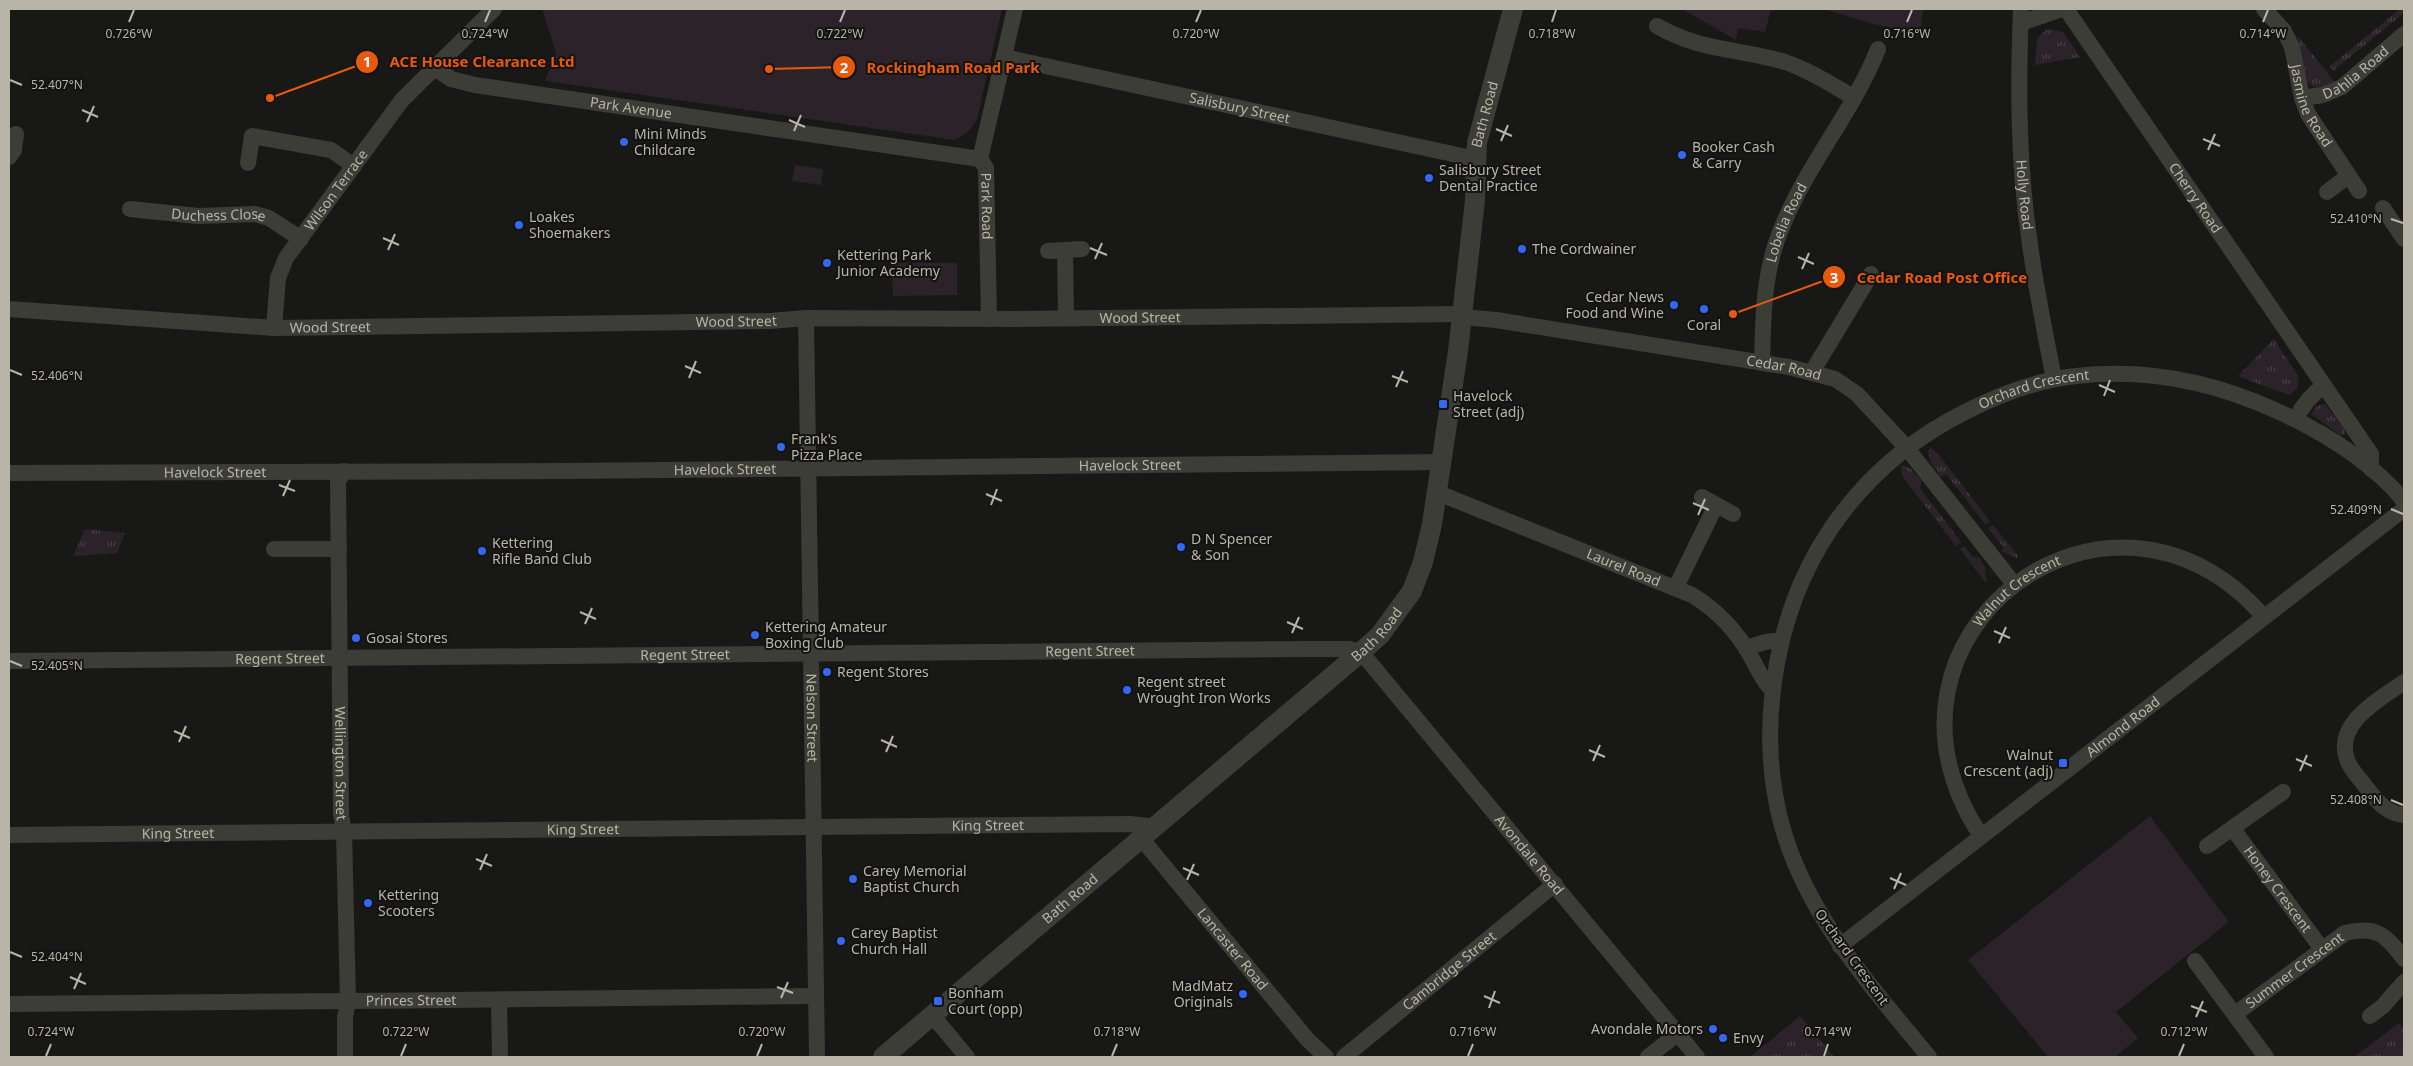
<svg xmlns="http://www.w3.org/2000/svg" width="2413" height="1066" font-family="'Noto Sans',sans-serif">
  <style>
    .grass { fill: url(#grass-tufts) }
    .green { fill: #2b222a }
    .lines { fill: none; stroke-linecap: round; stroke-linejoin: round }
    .minor { stroke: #3d3d37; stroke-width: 16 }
    .tertiary { stroke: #3d3d37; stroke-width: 20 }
    .ticks { fill: none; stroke: #b8b4a8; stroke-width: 2 }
    .poi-dot { fill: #3468f3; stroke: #131311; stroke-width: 2 }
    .labels { text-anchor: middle; stroke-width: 4; stroke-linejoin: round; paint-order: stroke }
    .street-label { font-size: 14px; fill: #b8b4a8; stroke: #131311 }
    .poi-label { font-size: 14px; fill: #b8b4a8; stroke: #131311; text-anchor: start }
    .ticks-label { font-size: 12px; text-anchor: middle; fill: #b8b4a8; stroke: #131311; stroke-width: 4; stroke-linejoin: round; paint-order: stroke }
    .leader { fill: none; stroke: #e8590c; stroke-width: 2 }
    .callout-dot { fill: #e8590c; stroke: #131311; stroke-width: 2 }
    .mark-label { font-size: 15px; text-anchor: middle; font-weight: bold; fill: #fff }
    .callout-label { font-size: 15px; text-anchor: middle; font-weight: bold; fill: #e8590c; stroke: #131311; stroke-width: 4; stroke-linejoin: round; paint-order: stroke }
  </style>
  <defs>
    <pattern id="grass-tufts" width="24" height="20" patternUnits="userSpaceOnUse" patternTransform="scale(1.25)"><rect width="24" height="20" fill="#2b222a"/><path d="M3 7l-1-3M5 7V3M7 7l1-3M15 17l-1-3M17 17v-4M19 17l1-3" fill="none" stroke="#484046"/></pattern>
  </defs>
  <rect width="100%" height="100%" fill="#181816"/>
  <g class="grass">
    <polygon points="2400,9 2404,9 2404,13 2333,71 2330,66"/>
    <polygon points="2051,29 2063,32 2080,57 2035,65 2037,38 2046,30"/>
    <polygon points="2297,35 2335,82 2330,86 2315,88 2305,81"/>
    <polygon points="2274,339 2299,377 2297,389 2289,395 2238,376"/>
    <polygon points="2325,404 2345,430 2345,435 2340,435 2311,414 2317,406"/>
    <polygon points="1930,447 1939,455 1990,521 1986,525 1946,474 1941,477 1932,464 1928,452"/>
    <polygon points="1904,465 1911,469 1922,481 1920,488 1961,542 1956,546 1902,476 1901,466"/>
    <polygon points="1993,525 2018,556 2017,558 2001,551 2004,548 1988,528"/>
    <polygon points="85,529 125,533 117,553 73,556"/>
    <polygon points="1964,546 1973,557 1979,557 1985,567 1986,583 1960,549"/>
    <polygon points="1800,1016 1834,1057 1750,1057"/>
    <polygon points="2399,1023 2404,1030 2404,1057 2354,1057"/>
  </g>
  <g class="green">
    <path d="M542 9H1002L977 119C971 130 965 135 954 140L545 81 556 53Z"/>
    <polygon points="1682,9 1771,9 1765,32 1738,28 1736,40"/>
    <polygon points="1823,9 1923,9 1920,33 1873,24"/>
    <polygon points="795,165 823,169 821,185 792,181"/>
    <polygon points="892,263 957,263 957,295 893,296"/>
    <polygon points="2150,816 2229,922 2116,1012 2138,1038 2115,1057 2048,1057 1968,960"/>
  </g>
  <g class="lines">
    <g class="minor">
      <path id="s1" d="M2021 9C2018 85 2018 161 2029 237 2035 285 2045 332 2054 379"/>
      <path id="s2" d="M2066 9 2371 454V469"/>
      <path id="s3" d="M2264 9 2284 31 2292 47 2302 98 2308 114 2359 191"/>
      <polyline points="2021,23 2062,9"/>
      <path d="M1657 26C1702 52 1739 48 1785 62 1809 70 1832 85 1853 97"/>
      <path id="s4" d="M1004 57 1476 159"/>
      <path id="s5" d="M433 67 451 79 475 85 980 159"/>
      <path id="s6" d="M2302 98 2323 95 2342 87 2404 34"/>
      <polyline points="9,157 14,150 16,134"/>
      <path id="s7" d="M980 159 986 168 989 319"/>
      <polyline points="980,159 1015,9"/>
      <polyline points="248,163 252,136 331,150 354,166"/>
      <polyline points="2327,192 2348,176"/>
      <polyline points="2383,208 2404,239"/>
      <path id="s8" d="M130 209 198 216 255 214 269 218 301 239"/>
      <polyline points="1065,250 1066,318"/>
      <polyline points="1048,251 1082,249"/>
      <path id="s9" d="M9 309 274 328 770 321 806 318 1014 319 1462 314"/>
      <path id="s10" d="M1462 317 1496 320 1789 367 1835 379 1857 394 1906 447 2014 584"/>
      <path id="s11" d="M806 318 817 1057"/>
      <path id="s12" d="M274 328 278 278 286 258 402 100 494 9"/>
      <path id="s13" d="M1762 363C1763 326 1763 289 1773 253 1794 179 1850 120 1878 49"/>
      <polyline points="1812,372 1871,274"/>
      <path d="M2296 419C2302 406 2312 394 2324 386"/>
      <path id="s14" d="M344 471 338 481 341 814 344 833 348 1001 345 1018V1057"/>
      <path id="s15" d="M9 473 565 471 1441 462"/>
      <path id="s16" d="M1438 493 1692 595C1718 611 1737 631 1751 657 1758 669 1762 680 1772 690"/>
      <polyline points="1702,497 1733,514"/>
      <polyline points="274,549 339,549"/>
      <polyline points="1676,587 1716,505"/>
      <path d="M1747 649C1756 644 1771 639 1781 642"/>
      <path id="s17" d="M9 661 1305 649H1349L1361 652 1697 1057"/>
      <path d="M2404 682C2379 700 2332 724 2348 762 2352 771 2360 779 2366 787 2377 801 2385 813 2404 815"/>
      <path id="s18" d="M2233 829 2322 949"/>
      <path id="s19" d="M9 835 1130 824 1156 827"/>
      <path id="s20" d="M1981 836C1848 636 2110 439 2264 617"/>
      <path id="s21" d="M1141 838 1307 1039 1326 1057"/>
      <polyline points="2207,846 2283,792"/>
      <path id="s22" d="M1840 946 2404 509"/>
      <polyline points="2195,961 2266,1057"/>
      <polyline points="499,1001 500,1057"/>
      <path id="s23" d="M9 1004C278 1000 546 1001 815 996"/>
      <path id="s24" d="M2235 1014 2345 933C2376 925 2386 935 2404 959"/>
      <polyline points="932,1015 967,1057"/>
      <polyline points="2370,1016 2383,1006 2404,982"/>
      <path id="s25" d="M1344 1057 1555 884"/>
      <polyline points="1648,1057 1677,1034"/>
      <path id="s26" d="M1929 1057C1871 986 1807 916 1782 826 1767 771 1767 714 1778 658 1800 547 1867 460 1969 410 2003 393 2038 380 2076 376 2145 368 2214 382 2277 411 2323 432 2371 461 2404 501"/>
    </g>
    <path class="tertiary" id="s27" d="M883 1057 1361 652 1380 635 1412 591 1423 562 1432 524 1458 351 1475 200 1477 143 1513 9"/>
  </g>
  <path class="ticks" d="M129 22 134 10M485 22 490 10M840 22 845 10M1196 22 1201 10M1552 22 1556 10M1907 22 1912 10M2263 22 2268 10M10 80 22 85M82 110 98 117M789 120 805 127M87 122 94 106M1496 129 1512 136M794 131 801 115M2203 139 2220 146M1501 141 1508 125M2208 150 2215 134M2391 219 2403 223M383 238 399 245M1090 248 1107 255M388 250 395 234M1798 257 1814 264M1095 259 1102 243M1802 269 1809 253M685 366 701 373M10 370 22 375M1392 376 1408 382M689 378 696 361M2099 385 2115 392M1396 387 1403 371M2104 396 2110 380M279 485 295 491M986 494 1002 501M283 496 290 480M1693 503 1709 510M991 505 997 489M2391 509 2403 514M1698 515 1705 499M580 612 596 619M1287 622 1303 629M585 624 592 608M1994 631 2010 638M1292 633 1299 617M1999 643 2006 627M10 661 22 666M174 731 190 738M881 740 897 747M179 742 186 726M1589 750 1605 757M886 752 893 736M2296 759 2312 766M1593 761 1600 745M2300 771 2307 755M2391 800 2403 805M476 859 492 866M1183 868 1199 875M480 870 487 854M1890 878 1906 885M1187 880 1194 864M1894 889 1901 873M10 952 22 957M70 977 86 984M777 987 793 993M74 989 81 973M1484 996 1500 1003M781 998 788 982M2191 1006 2207 1012M1489 1008 1495 991M2196 1017 2203 1001M46 1056 51 1044M401 1056 406 1044M757 1056 762 1044M1112 1056 1117 1044M1468 1056 1473 1044M1824 1056 1828 1044M2179 1056 2184 1044"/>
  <g class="poi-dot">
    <circle cx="624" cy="142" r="5"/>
    <circle cx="1682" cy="155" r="5"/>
    <circle cx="1429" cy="178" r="5"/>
    <circle cx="519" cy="225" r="5"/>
    <circle cx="1522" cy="249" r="5"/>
    <circle cx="827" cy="263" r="5"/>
    <circle cx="1674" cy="305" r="5"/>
    <circle cx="1704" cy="309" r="5"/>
    <rect x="1438" y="399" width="10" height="10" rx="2.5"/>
    <circle cx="781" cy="447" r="5"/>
    <circle cx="1181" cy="547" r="5"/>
    <circle cx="482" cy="551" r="5"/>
    <circle cx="755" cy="635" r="5"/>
    <circle cx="356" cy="638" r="5"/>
    <circle cx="827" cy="672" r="5"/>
    <circle cx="1127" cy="690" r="5"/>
    <rect x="2058" y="758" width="10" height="10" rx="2.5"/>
    <circle cx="853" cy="879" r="5"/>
    <circle cx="368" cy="903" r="5"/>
    <circle cx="841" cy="941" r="5"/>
    <circle cx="1243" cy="994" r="5"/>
    <rect x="933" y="996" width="10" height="10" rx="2.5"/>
    <circle cx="1713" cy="1029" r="5"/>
    <circle cx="1723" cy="1038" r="5"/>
  </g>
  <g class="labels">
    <g class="street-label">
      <text dy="5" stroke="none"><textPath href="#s6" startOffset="61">Dahlia Road</textPath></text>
      <text dy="5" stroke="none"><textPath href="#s3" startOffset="110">Jasmine Road</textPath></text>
      <text dy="5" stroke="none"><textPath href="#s5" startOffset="204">Park Avenue</textPath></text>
      <text dy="5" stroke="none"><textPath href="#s4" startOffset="241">Salisbury Street</textPath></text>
      <text dy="5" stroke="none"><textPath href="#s27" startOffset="1190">Bath Road</textPath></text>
      <text dy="5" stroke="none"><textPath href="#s12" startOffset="156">Wilson Terrace</textPath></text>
      <text dy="5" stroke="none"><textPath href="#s1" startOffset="186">Holly Road</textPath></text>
      <text dy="5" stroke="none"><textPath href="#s2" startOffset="229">Cherry Road</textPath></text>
      <text dy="5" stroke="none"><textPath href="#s7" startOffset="49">Park Road</textPath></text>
      <text dy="5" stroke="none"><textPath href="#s8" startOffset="89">Duchess Close</textPath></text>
      <text dy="5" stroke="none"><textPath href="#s13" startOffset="144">Lobelia Road</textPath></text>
      <text dy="5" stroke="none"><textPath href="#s9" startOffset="1132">Wood Street</textPath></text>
      <text dy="5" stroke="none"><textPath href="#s9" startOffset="728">Wood Street</textPath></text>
      <text dy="5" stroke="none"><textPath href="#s9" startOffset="322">Wood Street</textPath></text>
      <text dy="5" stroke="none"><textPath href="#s10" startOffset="326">Cedar Road</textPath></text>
      <text dy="5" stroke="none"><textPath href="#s26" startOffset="839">Orchard Crescent</textPath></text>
      <text dy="5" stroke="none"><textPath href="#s15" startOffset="1121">Havelock Street</textPath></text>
      <text dy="5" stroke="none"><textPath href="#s15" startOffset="716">Havelock Street</textPath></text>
      <text dy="5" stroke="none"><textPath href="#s15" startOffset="206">Havelock Street</textPath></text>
      <text dy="5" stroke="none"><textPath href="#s16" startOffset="200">Laurel Road</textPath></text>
      <text dy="5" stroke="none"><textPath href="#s20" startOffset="279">Walnut Crescent</textPath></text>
      <text dy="5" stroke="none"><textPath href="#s27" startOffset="650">Bath Road</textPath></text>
      <text dy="5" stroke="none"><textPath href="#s17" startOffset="1081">Regent Street</textPath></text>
      <text dy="5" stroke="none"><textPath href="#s17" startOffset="676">Regent Street</textPath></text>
      <text dy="5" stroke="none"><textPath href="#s17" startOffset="271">Regent Street</textPath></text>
      <text dy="5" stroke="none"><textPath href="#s11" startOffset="400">Nelson Street</textPath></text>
      <text dy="5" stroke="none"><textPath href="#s22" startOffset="358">Almond Road</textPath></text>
      <text dy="5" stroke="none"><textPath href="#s14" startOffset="294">Wellington Street</textPath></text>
      <text dy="5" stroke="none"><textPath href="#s19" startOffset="979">King Street</textPath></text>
      <text dy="5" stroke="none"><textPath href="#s19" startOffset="574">King Street</textPath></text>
      <text dy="5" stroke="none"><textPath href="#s19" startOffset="169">King Street</textPath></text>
      <text dy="5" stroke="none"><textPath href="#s17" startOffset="1616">Avondale Road</textPath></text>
      <text dy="5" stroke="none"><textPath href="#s18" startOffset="75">Honey Crescent</textPath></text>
      <text dy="5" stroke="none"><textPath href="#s27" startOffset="245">Bath Road</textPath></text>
      <text dy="5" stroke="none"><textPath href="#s21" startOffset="144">Lancaster Road</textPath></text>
      <text transform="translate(1852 957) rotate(54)" y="5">Orchard Crescent</text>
      <text dy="5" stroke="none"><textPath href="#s25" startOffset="136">Cambridge Street</textPath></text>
      <text dy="5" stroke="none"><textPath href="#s24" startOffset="74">Summer Crescent</textPath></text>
      <text dy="5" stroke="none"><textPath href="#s23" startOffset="402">Princes Street</textPath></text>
    </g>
    <g class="poi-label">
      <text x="634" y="139">Mini Minds<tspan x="634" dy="16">Childcare</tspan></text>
      <text x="1692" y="152">Booker Cash<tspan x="1692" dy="16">&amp; Carry</tspan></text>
      <text x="1439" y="175">Salisbury Street<tspan x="1439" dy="16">Dental Practice</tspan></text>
      <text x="529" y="222">Loakes<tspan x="529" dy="16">Shoemakers</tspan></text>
      <text x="1532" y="254">The Cordwainer</text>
      <text x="837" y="260">Kettering Park<tspan x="837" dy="16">Junior Academy</tspan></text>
      <text x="1664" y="302" text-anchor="end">Cedar News<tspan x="1664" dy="16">Food and Wine</tspan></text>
      <text x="1704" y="330" text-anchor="middle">Coral</text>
      <text x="1453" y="401">Havelock<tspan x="1453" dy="16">Street (adj)</tspan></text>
      <text x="791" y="444">Frank's<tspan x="791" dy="16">Pizza Place</tspan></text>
      <text x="1191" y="544">D N Spencer<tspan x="1191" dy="16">&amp; Son</tspan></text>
      <text x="492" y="548">Kettering<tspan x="492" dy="16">Rifle Band Club</tspan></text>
      <text x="765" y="632">Kettering Amateur<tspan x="765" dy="16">Boxing Club</tspan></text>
      <text x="366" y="643">Gosai Stores</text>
      <text x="837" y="677">Regent Stores</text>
      <text x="1137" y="687">Regent street<tspan x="1137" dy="16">Wrought Iron Works</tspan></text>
      <text x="2053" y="760" text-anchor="end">Walnut<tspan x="2053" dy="16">Crescent (adj)</tspan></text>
      <text x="863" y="876">Carey Memorial<tspan x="863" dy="16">Baptist Church</tspan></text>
      <text x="378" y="900">Kettering<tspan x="378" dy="16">Scooters</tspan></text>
      <text x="851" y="938">Carey Baptist<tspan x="851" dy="16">Church Hall</tspan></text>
      <text x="1233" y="991" text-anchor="end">MadMatz<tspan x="1233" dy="16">Originals</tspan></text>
      <text x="948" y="998">Bonham<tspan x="948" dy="16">Court (opp)</tspan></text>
      <text x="1703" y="1034" text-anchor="end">Avondale Motors</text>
      <text x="1733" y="1043">Envy</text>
    </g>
  </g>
  <g class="ticks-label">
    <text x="129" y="38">0.726°W</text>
    <text x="485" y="38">0.724°W</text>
    <text x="840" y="38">0.722°W</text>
    <text x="1196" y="38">0.720°W</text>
    <text x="1552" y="38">0.718°W</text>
    <text x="1907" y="38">0.716°W</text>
    <text x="2263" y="38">0.714°W</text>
    <text x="57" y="89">52.407°N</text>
    <text x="2356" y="223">52.410°N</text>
    <text x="57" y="380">52.406°N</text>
    <text x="2356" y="514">52.409°N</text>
    <text x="57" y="670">52.405°N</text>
    <text x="2356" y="804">52.408°N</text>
    <text x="57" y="961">52.404°N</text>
    <text x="51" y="1036">0.724°W</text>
    <text x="406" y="1036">0.722°W</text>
    <text x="762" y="1036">0.720°W</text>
    <text x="1117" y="1036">0.718°W</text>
    <text x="1473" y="1036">0.716°W</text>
    <text x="1828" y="1036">0.714°W</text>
    <text x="2184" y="1036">0.712°W</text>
  </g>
  <path class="leader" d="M270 98L367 62M769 69L844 67M1733 314L1834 277"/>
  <g class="callout-dot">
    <circle cx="270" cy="98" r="5"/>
    <circle cx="769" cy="69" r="5"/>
    <circle cx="1733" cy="314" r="5"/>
    <circle cx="367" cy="62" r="12"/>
    <circle cx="844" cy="67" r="12"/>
    <circle cx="1834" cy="277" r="12"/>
  </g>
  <g class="mark-label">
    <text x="367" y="67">1</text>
    <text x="844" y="73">2</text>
    <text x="1834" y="283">3</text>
  </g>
  <g class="callout-label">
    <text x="482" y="67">ACE House Clearance Ltd</text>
    <text x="953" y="73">Rockingham Road Park</text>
    <text x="1942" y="283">Cedar Road Post Office</text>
  </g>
  <rect width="2413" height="1066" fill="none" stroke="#b8b4a8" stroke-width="20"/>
</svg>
